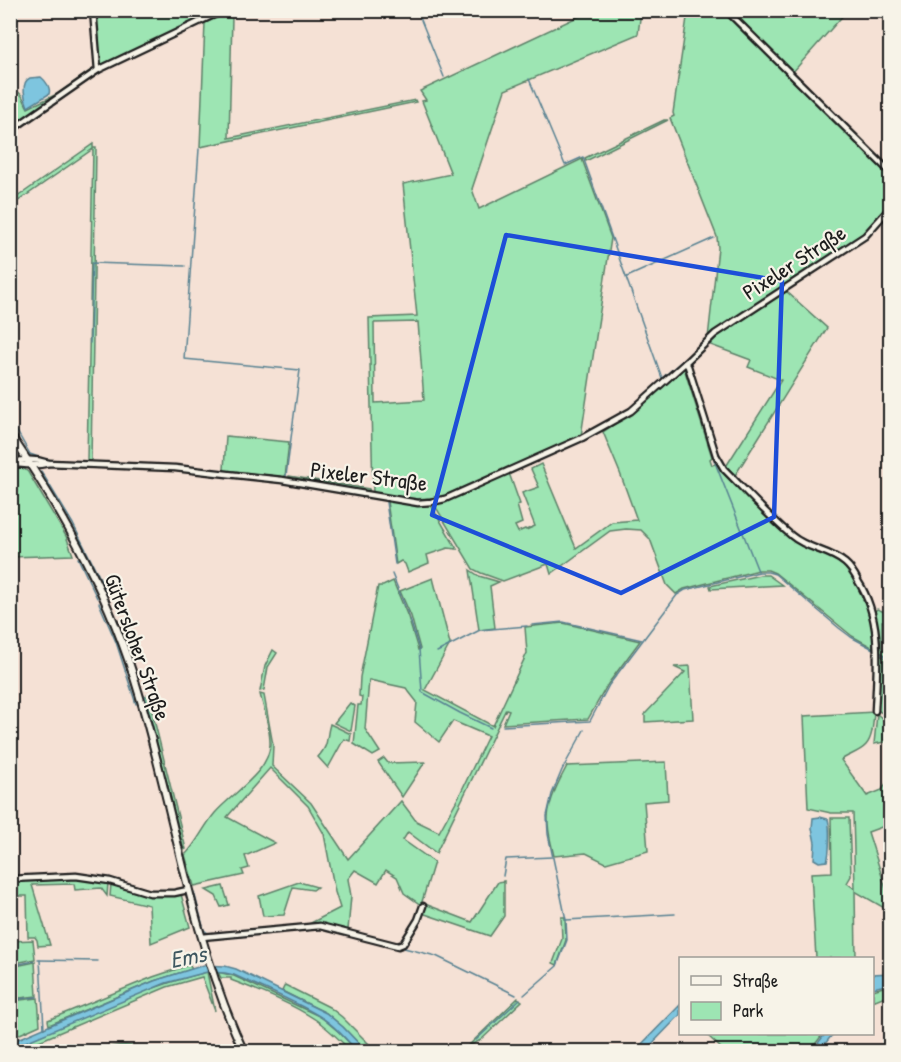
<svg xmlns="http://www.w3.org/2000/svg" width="901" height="1062" font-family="'Patrick Hand',sans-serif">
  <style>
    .green { fill: #9de5b3; stroke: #5c8068; stroke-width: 1.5; fill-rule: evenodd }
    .water { fill: #7ec5df; stroke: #578191; stroke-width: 1.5 }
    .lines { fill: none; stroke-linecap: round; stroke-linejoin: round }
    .stream { stroke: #578191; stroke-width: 1.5 }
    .minor-casing { stroke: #1c1c1c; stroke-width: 9 }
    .secondary-casing { stroke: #1c1c1c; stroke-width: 10 }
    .minor { stroke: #f7f3e8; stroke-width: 4.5 }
    .secondary { stroke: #f7f3e8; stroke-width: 6 }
    .marked { fill: none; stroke: #1d4ed8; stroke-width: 4.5; stroke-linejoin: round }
    .labels { text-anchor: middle; stroke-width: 4.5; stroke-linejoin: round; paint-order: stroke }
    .street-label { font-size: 22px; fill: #1c1c1c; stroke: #f7f3e8 }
    .water-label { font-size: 24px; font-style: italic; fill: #3e5760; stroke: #f7f3e8 }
  </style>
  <rect width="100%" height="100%" fill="#f5e1d5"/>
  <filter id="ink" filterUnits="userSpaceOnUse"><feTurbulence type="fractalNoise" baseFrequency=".0167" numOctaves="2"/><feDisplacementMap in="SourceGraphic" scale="12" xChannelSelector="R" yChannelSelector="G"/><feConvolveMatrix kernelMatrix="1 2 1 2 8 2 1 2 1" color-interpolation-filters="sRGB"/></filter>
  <g filter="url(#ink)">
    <g class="green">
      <polygon points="96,10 217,10 217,11 101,65"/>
      <path d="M590 11H641L638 34 505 90 472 189 479 209 582 159 611 238 581 436 444 496C418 502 399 497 373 494L369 318 417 316 403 184 451 174 422 101 426 100 420 91ZM418 322 424 400 375 403 374 323Z"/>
      <polygon points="688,11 723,11 890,174 890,205 863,234 743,312 708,338 718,248 717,237 670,118 674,116 673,113"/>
      <polygon points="728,11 847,11 792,73"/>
      <polygon points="231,12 233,16 232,17 229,138 415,100 416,102 200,147 205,23"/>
      <path d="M91 70 92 72 11 129V90C24 92 22 98 28 108L57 94Z"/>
      <polygon points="664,120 668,120 586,161 585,158"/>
      <polygon points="93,144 93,148 96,148 91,461 87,461 93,149 11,206 10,202"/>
      <polygon points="786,291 827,328 734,477 725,468 781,380 748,367 751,360 708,344 717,336"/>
      <path d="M684 368 712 457 710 459 712 465 718 463 782 529 844 564C866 589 871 618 877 650L852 636 775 573 768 570H759L684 589 676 594 667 585 650 539 641 530 626 529 610 531 551 574 548 564 503 581 481 573 473 569 434 504 446 501 509 473 520 504 517 505 522 523 515 526 518 532 525 529 526 530 535 526 522 493 539 487 531 469 541 464 576 548 612 522 637 520 620 473 603 432 637 409Z"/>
      <polygon points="226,436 289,442 285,477 224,470"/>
      <polygon points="11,468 23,468 28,472 66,536 73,555 11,557"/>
      <polygon points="289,476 369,489 370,493 288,479"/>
      <polygon points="387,501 419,506 431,505 457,549 448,548 427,555 429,563 408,572 405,564 401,561 396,564"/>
      <polygon points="470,570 479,576 499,582 490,586 495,628 479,630"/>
      <polygon points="760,575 768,575 782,585 711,589 710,586"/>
      <path d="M433 578 450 644 425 690 493 726 527 653 525 627 563 623 640 641 608 684 588 719 503 724 509 710 506 709 436 853 408 832 403 840 434 862 421 905 404 893 397 877 386 870 378 883 355 870 348 879 351 896 348 930 320 924 307 925 340 908 335 892 324 834 308 806 270 768 227 817 275 843 245 856 249 868 242 870 244 875 194 886 185 855C197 843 204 826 215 813 231 794 271 771 270 743 270 727 264 710 260 694L264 695 273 745 272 766 311 803 348 859 401 801 416 821 439 832 459 796 488 736 453 721 439 742 415 722 417 702 406 688 369 680 365 729 380 752 373 756 354 744 358 705H361L362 697 359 696 360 677 378 586H383L393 581 408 617 418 650 420 649 411 616 400 591Z"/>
      <polygon points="877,609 890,614 890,624 882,621 882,648 890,654 890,658 880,652 873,613"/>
      <polygon points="273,650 277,653 268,667 264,690 260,691 265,666"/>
      <polygon points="880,655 890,661 890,720 877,709"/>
      <polygon points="690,666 693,719 645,722 645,714 685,672 674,667"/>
      <polygon points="148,695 186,849 184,850 145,696"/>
      <polygon points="350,703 355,706 351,731 334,723"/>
      <path d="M874 712C873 723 873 737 866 745 860 752 848 755 841 760L867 796 882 790 887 782 890 779V824L868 832 887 892 890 898V908L886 909 855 891 856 958H816L811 873 832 872 831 818H849L851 876 847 883 855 889 853 813H831L808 808 804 716Z"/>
      <polygon points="877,714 890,725 890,741 874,744"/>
      <path d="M330 724 351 734 350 741 344 739 328 768 318 757C330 743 325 741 330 724Z"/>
      <polygon points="384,758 388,763 425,762 402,797 378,762"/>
      <path d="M666 762 668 800 644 802 648 851 606 863 586 853 554 856C551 843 547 830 548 817 549 800 559 781 567 766Z"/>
      <polygon points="75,878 108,883 107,896 101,888 75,890 74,884 32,885 50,945 38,946 37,940 35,937 28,937 27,896 11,896 11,882"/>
      <polygon points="504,881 504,916 490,936 422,913 425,904 472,922 498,882"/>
      <polygon points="299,882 317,887 313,890 293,887 284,915 263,916 259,896"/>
      <polygon points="111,884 149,896 162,896 181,894 190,927 151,943 149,905 110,896"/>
      <polygon points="223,886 229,905 221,907 216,896 206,890"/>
      <polygon points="561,917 565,917 566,940 557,965 553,963 562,939"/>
      <polygon points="33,940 35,959 11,964 11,941"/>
      <polygon points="35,962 37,996 11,999 11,967"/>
      <polygon points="189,965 192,969 154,981 49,1025 48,1020 153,977"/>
      <path d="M207 972 215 1011 202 977 167 987 44 1039 11 1052V1048C74 1021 140 988 207 972Z"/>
      <path d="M218 972 234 976 321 1017 339 1032 357 1051H351C340 1040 329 1029 316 1020 291 1003 259 991 231 980V978H221Z"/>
      <polygon points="285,985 329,1007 342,1017 376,1051 366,1051 343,1027 326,1013 282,991"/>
      <polygon points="890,985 890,994 873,1001 873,990"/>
      <polygon points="38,998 40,1025 11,1038 11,1001"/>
      <polygon points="518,998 522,1001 481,1040 467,1047"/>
      <polygon points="706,1034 823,1034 809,1052 724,1051"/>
      <polygon points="125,1045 173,1051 113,1052 112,1050 76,1051"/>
    </g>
    <g class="water">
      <path d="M41 77C46 81 51 88 49 94L28 107C25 100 20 82 30 78 34 77 37 78 41 77Z"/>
      <path d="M820 817 828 819C830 826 830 854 827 861L819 862 814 859 815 843 812 828 813 818Z"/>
      <path d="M204 965 225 966 236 969 326 1013 343 1027 366 1051H357C346 1039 334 1025 319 1016 293 1000 262 988 234 975L225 973 207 972 166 983 11 1048V1042L154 981Z"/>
      <polygon points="890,973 890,984 873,988 873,974"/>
      <polygon points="680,1005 680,1015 645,1051 635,1051"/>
      <polygon points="825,1034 833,1034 819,1051 812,1051"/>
    </g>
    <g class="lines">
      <g class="stream">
        <polyline points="417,10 444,77"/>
        <polyline points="231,11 232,10"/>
        <polyline points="529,79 565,165 583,157 662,378 683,360"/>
        <polyline points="199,149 184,359 300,370 286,476"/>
        <polyline points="627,277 714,238"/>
        <polyline points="90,343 92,263 185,266"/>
        <polyline points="686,369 713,456"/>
        <polyline points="10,423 15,428 30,454 41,458"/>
        <polyline points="714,460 758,571"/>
        <polyline points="41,471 73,524 108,594"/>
        <polyline points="386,502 395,564"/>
        <polyline points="78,558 97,598"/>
        <polyline points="392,574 409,616 419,649 422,692 460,713 491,728"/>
        <polyline points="99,603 116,642 136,704"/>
        <polyline points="532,625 563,622 642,640"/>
        <polyline points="437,652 480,630 527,626"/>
        <polyline points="880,653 890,659"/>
        <polyline points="145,696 183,851"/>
        <polyline points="503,726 590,721 609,685 677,595 685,590 759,572 768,572 775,574 839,628 851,637 875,650"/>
        <polyline points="184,855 192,885"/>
        <polyline points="503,876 506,859 552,857"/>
        <polyline points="194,892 204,930 208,933"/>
        <polyline points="566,920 675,914"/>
        <polyline points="404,948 436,956 516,995"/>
        <polyline points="38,960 98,961"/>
        <polyline points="40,960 44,1028"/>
        <polyline points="10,966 34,961"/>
        <polyline points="524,995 557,966 567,940 566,920 548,834 547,816 552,794 562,770 584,730"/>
        <polyline points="10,1000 37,997"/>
        <polyline points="476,1040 520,999"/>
        <polyline points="86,1052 123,1048 153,1052"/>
        <polyline points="234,1052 239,1051"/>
      </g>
      <defs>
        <g id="minor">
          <polyline points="93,10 98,70"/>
          <polyline points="726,10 890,172"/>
          <polyline points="10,131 98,70 224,10"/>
          <path d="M685 363 688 366 716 455 724 469C745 490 769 517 792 536 807 549 830 550 845 563 851 568 855 575 858 581 883 620 877 667 875 711"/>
          <path d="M10 463C22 465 36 467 48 463L175 468 227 474 282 480 418 503 431 502 445 499 582 438 631 411 685 363 715 334 865 236 890 208"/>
          <path d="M12 463C23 459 36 459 48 463"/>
          <polyline points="10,879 76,876 110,881 150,893 174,893 188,890"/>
          <polyline points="202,937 320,926 398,946 403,944 418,920 423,906"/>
        </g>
        <path id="secondary" d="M10 434C65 515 112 600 139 694 162 771 177 850 199 928 211 970 225 1012 244 1052"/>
      </defs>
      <use href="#minor" class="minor-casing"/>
      <use href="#secondary" class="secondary-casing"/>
      <use href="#minor" class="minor"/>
      <use href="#secondary" class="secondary"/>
    </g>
  </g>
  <path class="marked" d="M506 235 782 281 774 517 621 593 432 515Z"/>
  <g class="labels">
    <g class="street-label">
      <text transform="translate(794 262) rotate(-33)" y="8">Pixeler Straße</text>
      <text transform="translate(369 476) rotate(7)" y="8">Pixeler Straße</text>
      <text transform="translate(138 647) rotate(70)" y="8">Gütersloher Straße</text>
    </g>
    <g class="water-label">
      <text transform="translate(188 957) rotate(-11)" y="8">Ems</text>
    </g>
  </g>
  <rect width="901" height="1062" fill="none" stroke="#f7f3e8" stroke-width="36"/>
  <rect x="18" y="18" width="865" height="1026" fill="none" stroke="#1c1c1c" stroke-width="2" filter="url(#ink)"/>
  <rect x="679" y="957" width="195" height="78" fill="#f7f3e8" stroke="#9f9d96" stroke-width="1.5"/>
  <rect x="691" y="976" width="30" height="9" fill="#f7f3e8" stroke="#9f9d96" stroke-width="1.5"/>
  <text x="733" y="987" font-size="18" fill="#1c1c1c">Straße</text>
  <rect x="691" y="1002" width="30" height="18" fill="#9de5b3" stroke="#9f9d96" stroke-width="1.5"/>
  <text x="733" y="1017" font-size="18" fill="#1c1c1c">Park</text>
</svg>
